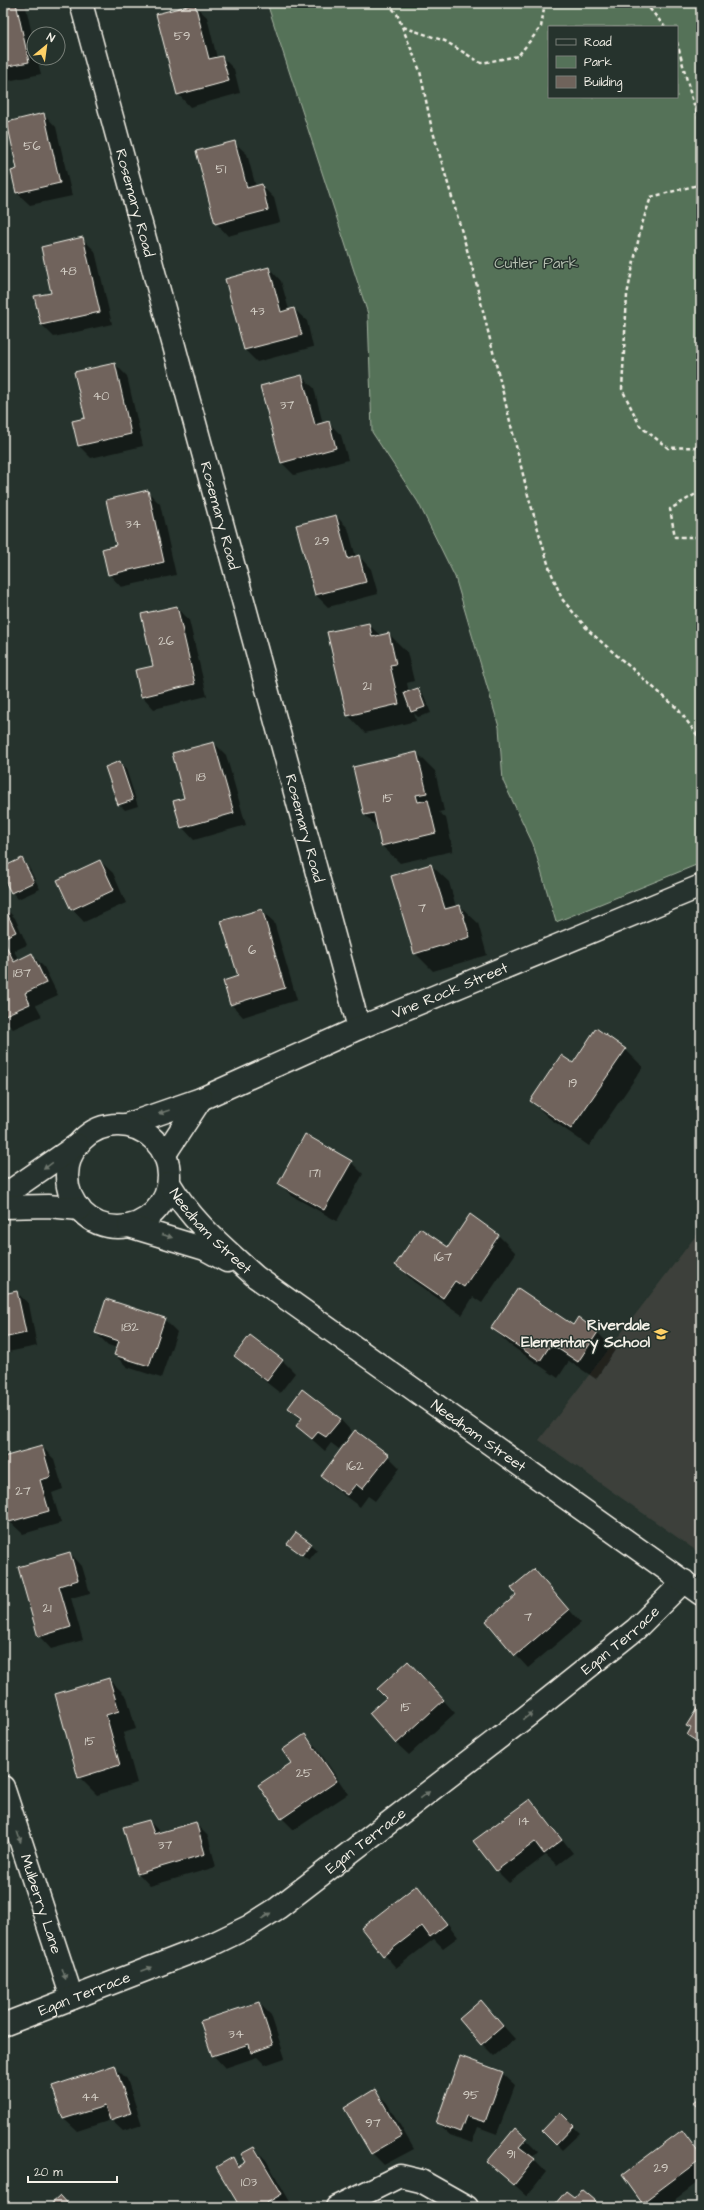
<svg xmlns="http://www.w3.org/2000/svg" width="704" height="2210" font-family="'Architects Daughter',sans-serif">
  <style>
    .built { fill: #3c413b }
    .green { fill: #557259; stroke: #a4b2a0; fill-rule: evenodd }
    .shadow { fill: #0007 }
    .building { fill: #6f635b; stroke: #f4f1e8 }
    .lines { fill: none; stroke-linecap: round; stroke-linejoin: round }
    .minor-casing { stroke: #f4f1e8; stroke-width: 25 }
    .major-casing { stroke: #f4f1e8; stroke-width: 25 }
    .path { stroke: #f4f1e8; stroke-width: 2.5; stroke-dasharray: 4 3; stroke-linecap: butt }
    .minor { stroke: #26332d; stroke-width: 22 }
    .major { stroke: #26332d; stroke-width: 22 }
    .oneway { fill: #6e766e }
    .labels { text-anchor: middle; stroke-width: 3; stroke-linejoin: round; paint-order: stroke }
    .number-label { font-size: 13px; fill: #d3cec5 }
    .street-label { font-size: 15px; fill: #f4f1e8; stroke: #26332d }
    .park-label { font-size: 15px; fill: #b4beaf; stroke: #26332d }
    .poi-label { font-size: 15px; font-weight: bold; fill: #f4f1e8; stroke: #26332d; text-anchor: end }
  </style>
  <rect width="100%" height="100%" fill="#26332d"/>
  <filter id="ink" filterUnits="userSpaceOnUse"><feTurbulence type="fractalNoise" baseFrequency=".025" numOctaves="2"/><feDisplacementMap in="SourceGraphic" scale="8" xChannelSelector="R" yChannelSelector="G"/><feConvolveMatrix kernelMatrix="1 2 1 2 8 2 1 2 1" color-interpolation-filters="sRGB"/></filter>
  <g filter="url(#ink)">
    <polygon class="built" points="701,1229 701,1554 539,1440"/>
    <path class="green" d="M267 3H701V863L556 922 533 844 503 781 499 727 455 577 418 502 372 432 368 314ZM549 27H677V97H549Z"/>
    <g class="shadow">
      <polygon points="3,3 25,3 34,43 34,58 37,58 41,74 3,82"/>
      <polygon points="194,5 207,17 217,58 222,57 234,69 240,93 190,107 178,94"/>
      <polygon points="44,114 56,127 72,196 30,205 17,193 19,170"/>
      <polygon points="234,142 247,154 256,187 261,185 274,198 280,222 228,236 216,223"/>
      <polygon points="83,239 95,251 112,324 54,337 42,325 36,297 52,294"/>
      <polygon points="269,268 281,281 289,310 294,309 307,321 313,347 257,362 245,350"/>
      <polygon points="115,364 127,376 143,446 91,458 79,446 86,418"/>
      <polygon points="301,376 314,388 323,424 329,423 341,435 348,460 294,475 281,462"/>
      <polygon points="147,491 160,504 176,575 121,587 109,574 117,546"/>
      <polygon points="336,516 348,528 356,557 359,556 371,569 378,594 328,607 316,595 298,526"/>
      <polygon points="177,607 189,620 207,696 154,709 142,696"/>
      <polygon points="368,624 381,636 389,634 407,652 414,681 407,683 409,693 418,689 424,696 431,713 418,717 414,713 416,721 365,733 348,715"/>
      <polygon points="214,743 226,755 246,825 194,840 182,827 186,799"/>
      <polygon points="417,753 435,771 444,811 439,812 446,818 453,851 400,863 382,846 378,828 365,815"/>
      <polygon points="120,763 126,769 138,806 125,810 119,804"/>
      <polygon points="22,859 28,866 40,889 18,899 12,892 3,875 3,868"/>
      <polygon points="100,861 113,873 126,903 84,922 72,909"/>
      <polygon points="431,865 449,882 456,907 460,906 478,923 487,955 433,971 415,953"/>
      <polygon points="3,906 15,918 27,945 14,951 19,960 32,955 44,967 58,995 36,1005 42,1016 13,1029 3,1019"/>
      <polygon points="261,910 274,922 297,1000 243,1017 231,1004"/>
      <polygon points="625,1049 643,1067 589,1146 549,1118 531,1101 573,1065"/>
      <polygon points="351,1162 363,1174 337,1221 292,1196 279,1183"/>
      <polygon points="498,1235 516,1253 482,1303 473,1297 462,1315 414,1282 396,1265"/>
      <polygon points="16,1292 29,1304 37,1346 3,1353 3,1295"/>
      <polygon points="164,1319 177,1332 161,1378 127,1367 115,1355 117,1348 108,1345 96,1333"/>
      <polygon points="578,1319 598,1333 615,1350 596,1379 569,1361 558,1378 510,1345 492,1328 573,1326"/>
      <polygon points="235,1356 282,1360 295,1373 280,1393 248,1368"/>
      <polygon points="289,1408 340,1419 352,1432 339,1449 331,1443 325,1451 297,1426 302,1420"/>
      <polygon points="42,1447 54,1459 63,1489 52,1493 61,1523 23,1534 10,1522 3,1497 3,1458"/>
      <polygon points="388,1456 400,1468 375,1501 368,1496 360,1507 334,1488 322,1476"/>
      <polygon points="296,1533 317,1550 309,1560 288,1544"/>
      <polygon points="70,1553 82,1566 90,1593 71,1598 83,1640 51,1649 39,1636"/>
      <polygon points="534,1570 581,1623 528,1668 516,1655 518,1596"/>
      <polygon points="420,1674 455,1713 409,1755 396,1743 387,1698"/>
      <polygon points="109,1679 127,1697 136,1729 123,1733 137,1783 97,1795 79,1777"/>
      <polygon points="701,1704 701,1747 688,1735 692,1729 688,1725"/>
      <polygon points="305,1736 317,1748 348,1794 294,1830 282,1818"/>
      <polygon points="530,1800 542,1813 573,1853 557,1865 546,1855 509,1883 497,1871 475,1841"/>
      <polygon points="149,1821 161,1833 195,1823 208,1836 216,1867 150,1886 138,1873"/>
      <polygon points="417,1887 429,1899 458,1937 443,1948 434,1939 396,1968 362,1928"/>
      <polygon points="481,2001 515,2039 494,2056 482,2044"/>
      <polygon points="259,2003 271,2015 285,2058 265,2065 257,2057 225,2068 213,2055"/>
      <polygon points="114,2066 127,2079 142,2125 123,2131 111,2120 77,2131 64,2119 53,2087"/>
      <polygon points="502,2073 515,2085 497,2134 478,2127 472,2143 450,2135 437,2123"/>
      <polygon points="375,2091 387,2103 414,2149 384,2165 372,2153"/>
      <polygon points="560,2114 580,2133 562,2150 543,2131"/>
      <polygon points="682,2132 701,2153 701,2180 665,2207 648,2207 643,2202"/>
      <polygon points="526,2139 538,2151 532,2158 546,2172 527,2196 489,2162"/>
      <polygon points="254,2148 266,2160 293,2207 241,2207 233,2158 241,2167 248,2163"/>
    </g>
    <g class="building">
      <polygon points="3,3 16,3 29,62 3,67"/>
      <polygon points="195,4 209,59 222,56 229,81 177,95 156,14"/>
      <polygon points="44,113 60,183 16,193 11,171 17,169 7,122"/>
      <polygon points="235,141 247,188 262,184 268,210 215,224 196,151"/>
      <polygon points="83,237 100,312 41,325 34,296 51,293 41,247"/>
      <polygon points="269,267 281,312 294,308 302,335 244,350 225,279"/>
      <polygon points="115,363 131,434 78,446 72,421 85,418 74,372"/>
      <polygon points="302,375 315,425 329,421 336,448 281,463 260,386"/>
      <polygon points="148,490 164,562 108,575 102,549 116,545 106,500"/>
      <polygon points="336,515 348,559 359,555 366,582 315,595 296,525"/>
      <polygon points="177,606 195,684 141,697 135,670 153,666 141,614"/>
      <polygon points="369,623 372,637 389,633 396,664 390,665 399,704 347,716 327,632"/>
      <polygon points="418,688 425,707 411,712 404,693"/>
      <polygon points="214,742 234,813 181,828 173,801 184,798 172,753"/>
      <polygon points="417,752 427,793 416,795 418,802 428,800 436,833 381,846 374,813 364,815 353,767"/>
      <polygon points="120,761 133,800 118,805 105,767"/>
      <polygon points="22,858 34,882 11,893 3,877 3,867"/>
      <polygon points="100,860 114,890 71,910 57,880"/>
      <polygon points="431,864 445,909 460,905 470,937 414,954 391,876"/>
      <polygon points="3,905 16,932 3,938"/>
      <polygon points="262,909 285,988 230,1005 223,981 238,976 221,921"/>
      <polygon points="3,939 14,962 32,953 46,983 25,993 30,1004 3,1016"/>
      <polygon points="596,1028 626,1049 571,1129 530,1101 561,1055 573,1063"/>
      <polygon points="305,1134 352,1161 324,1210 278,1184"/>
      <polygon points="470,1214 499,1235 464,1287 455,1281 443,1298 395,1265 420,1228 448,1247"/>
      <polygon points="518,1288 573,1325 578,1317 598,1332 578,1362 551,1344 540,1361 491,1328"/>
      <polygon points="17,1291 26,1333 3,1338 3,1294"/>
      <polygon points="106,1299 165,1318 149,1366 114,1355 119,1341 95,1333"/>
      <polygon points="250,1335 283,1360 267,1381 234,1356"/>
      <polygon points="302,1389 341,1419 326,1437 318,1432 312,1439 296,1426 302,1418 288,1408"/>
      <polygon points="355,1430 389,1455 362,1489 356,1484 347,1495 321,1476"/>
      <polygon points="42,1446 51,1477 40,1480 49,1511 9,1522 3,1500 3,1457"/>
      <polygon points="296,1532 311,1543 302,1555 287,1544"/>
      <polygon points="70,1552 78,1580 59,1586 71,1627 38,1637 18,1567"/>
      <polygon points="534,1569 569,1610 515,1656 486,1621 516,1595 511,1588"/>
      <polygon points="408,1661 444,1700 396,1744 369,1713 386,1698 377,1689"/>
      <polygon points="109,1678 119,1711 106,1715 120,1765 78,1778 55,1694"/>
      <polygon points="701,1702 701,1744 687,1735 691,1728 686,1726"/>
      <polygon points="305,1734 337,1781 281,1819 258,1785 291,1763 282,1750"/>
      <polygon points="530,1799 562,1840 544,1854 535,1842 496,1871 473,1841"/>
      <polygon points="149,1820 154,1834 196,1822 205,1854 137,1874 123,1827"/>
      <polygon points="417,1885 447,1924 430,1937 422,1926 383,1956 361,1928"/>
      <polygon points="481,2000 503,2026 481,2045 459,2019"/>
      <polygon points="259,2002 273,2045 251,2053 249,2044 212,2056 200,2021"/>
      <polygon points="460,2056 503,2072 485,2122 466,2116 460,2132 436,2123"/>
      <polygon points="115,2065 131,2113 110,2120 105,2106 63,2119 52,2086"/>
      <polygon points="375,2089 402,2136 371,2154 344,2108"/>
      <polygon points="701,2097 701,2111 694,2102"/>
      <polygon points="560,2112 574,2126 556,2145 542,2131"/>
      <polygon points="515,2128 527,2138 519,2147 535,2159 514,2185 487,2162"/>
      <polygon points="682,2130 701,2156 701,2159 642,2203 622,2175"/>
      <polygon points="254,2147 282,2194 260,2207 240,2207 216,2167 233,2157 238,2167 246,2162 241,2154"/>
      <polygon points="581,2189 602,2207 558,2207 555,2204 566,2191 574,2197"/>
      <polygon points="60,2196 70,2207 48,2207"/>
    </g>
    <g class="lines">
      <defs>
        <g id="minor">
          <path id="s1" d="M81 3 359 1028"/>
          <path id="s2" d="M126 1125 201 1099 359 1028 701 886"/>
          <polyline points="165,1154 201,1099"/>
          <path id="s3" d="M3 1787 72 1998"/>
          <path id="s4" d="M3 2025 215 1943 248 1927 278 1908 526 1717 636 1629 684 1581"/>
          <polyline points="337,2207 400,2176 421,2181 467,2207"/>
        </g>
        <g id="major">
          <circle cx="118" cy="1176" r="51"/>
          <path id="s5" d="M169 1183C193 1223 222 1246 256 1277L701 1594"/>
          <polyline points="3,1196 77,1145"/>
          <polyline points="3,1207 48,1206 80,1209"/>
          <polyline points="129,1226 205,1249 227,1261"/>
        </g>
      </defs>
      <use href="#minor" class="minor-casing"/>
      <use href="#major" class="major-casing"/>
      <g class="path">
        <polyline points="388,3 397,14 420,71 431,125 474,274 528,495 549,567 562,599 589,631 678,709 701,740"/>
        <polyline points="645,3 665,27"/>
        <polyline points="403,27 445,41 481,63 518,56 541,27 545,3"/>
        <polyline points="677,42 691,96 701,124"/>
        <polyline points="701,174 698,185 651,197 641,227 627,295 622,389 640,426 668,448 695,447 701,449"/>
        <polyline points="701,491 670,509 675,537 701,537"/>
      </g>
      <use href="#minor" class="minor"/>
      <use href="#major" class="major"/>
    </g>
    <defs><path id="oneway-solid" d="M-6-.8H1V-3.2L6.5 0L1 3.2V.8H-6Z"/></defs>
    <g class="oneway">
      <use href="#oneway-solid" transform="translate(164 1112) rotate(161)"/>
      <use href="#oneway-solid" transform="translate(48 1166) rotate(144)"/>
      <use href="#oneway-solid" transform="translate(167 1236) rotate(18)"/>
      <use href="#oneway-solid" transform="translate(528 1716) rotate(-38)"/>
      <use href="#oneway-solid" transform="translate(425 1795) rotate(-37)"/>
      <use href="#oneway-solid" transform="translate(19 1837) rotate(72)"/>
      <use href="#oneway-solid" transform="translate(266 1916) rotate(-33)"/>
      <use href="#oneway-solid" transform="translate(147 1969) rotate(-21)"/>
      <use href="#oneway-solid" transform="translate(64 1974) rotate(72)"/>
    </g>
  </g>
  <defs>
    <symbol id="school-bare" viewBox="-9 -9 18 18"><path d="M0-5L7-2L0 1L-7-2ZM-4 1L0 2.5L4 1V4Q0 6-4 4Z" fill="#ffd166" stroke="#26332d" stroke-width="2.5" paint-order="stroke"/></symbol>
  </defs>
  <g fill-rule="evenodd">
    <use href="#school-bare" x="651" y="1324" width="20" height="20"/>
  </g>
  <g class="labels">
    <g class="number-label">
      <text x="182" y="40">59</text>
      <text x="32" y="150">56</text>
      <text x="221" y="173">51</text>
      <text x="68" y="275">48</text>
      <text x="257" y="315">43</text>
      <text x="101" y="400">40</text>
      <text x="287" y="409">37</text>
      <text x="133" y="528">34</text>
      <text x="322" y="545">29</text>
      <text x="166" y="645">26</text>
      <text x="367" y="690">21</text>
      <text x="201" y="781">18</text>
      <text x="388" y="802">15</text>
      <text x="422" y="912">7</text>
      <text x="252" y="954">6</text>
      <text x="22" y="977">187</text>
      <text x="573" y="1087">19</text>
      <text x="315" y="1177">171</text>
      <text x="443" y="1261">167</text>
      <text x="130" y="1331">182</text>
      <text x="355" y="1470">162</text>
      <text x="23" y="1495">27</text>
      <text x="47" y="1612">21</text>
      <text x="528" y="1621">7</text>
      <text x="406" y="1711">15</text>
      <text x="90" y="1745">15</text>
      <text x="304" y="1777">25</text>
      <text x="524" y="1825">14</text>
      <text x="165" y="1849">37</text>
      <text x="236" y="2038">34</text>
      <text x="471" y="2099">95</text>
      <text x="90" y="2101">44</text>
      <text x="373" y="2127">97</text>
      <text x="511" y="2158">91</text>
      <text x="661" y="2172">29</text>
      <text x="249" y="2186">103</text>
    </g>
    <g class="street-label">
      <text dy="5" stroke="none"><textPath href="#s1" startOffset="207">Rosemary Road</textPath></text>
      <text dy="5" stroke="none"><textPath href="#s1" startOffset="531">Rosemary Road</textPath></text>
      <text dy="5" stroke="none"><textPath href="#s1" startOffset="855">Rosemary Road</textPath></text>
      <text dy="5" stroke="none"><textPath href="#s2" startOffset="351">Vine Rock Street</textPath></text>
      <text dy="5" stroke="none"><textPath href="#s5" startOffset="64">Needham Street</textPath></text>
      <text dy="5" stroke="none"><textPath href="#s5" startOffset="402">Needham Street</textPath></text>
      <text dy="5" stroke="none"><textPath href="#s4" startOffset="734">Egan Terrace</textPath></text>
      <text dy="5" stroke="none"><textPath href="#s4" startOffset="410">Egan Terrace</textPath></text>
      <text dy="5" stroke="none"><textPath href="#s3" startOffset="123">Mulberry Lane</textPath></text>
      <text dy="5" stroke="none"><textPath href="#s4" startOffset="87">Egan Terrace</textPath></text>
    </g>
    <g class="park-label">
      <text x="536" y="268">Cutler Park</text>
    </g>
    <g class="poi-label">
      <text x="650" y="1330">Riverdale<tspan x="650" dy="17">Elementary School</tspan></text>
    </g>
  </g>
  <rect width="704" height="2210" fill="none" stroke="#26332d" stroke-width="16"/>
  <rect x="8" y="8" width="688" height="2194" fill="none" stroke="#f4f1e8" stroke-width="1.5" filter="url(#ink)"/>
  <rect x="548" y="26" width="130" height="72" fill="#26332d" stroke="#787f78"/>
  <rect x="556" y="39" width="20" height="6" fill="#26332d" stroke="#787f78"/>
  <text x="584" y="46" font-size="12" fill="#f4f1e8">Road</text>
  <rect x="556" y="56" width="20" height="12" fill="#557259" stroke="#787f78"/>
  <text x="584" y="66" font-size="12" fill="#f4f1e8">Park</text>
  <rect x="556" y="76" width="20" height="12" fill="#6f635b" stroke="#787f78"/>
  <text x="584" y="86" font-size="12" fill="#f4f1e8">Building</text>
  <g transform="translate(46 46) rotate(29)"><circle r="19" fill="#26332d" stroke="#787f78"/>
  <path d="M0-3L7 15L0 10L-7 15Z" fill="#ffd166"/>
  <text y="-6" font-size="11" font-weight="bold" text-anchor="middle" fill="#f4f1e8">N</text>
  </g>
  <path d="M28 2176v6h89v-6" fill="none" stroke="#f4f1e8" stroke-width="2"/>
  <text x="34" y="2176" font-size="12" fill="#f4f1e8" stroke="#26332d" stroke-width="3" paint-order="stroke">20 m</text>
</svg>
